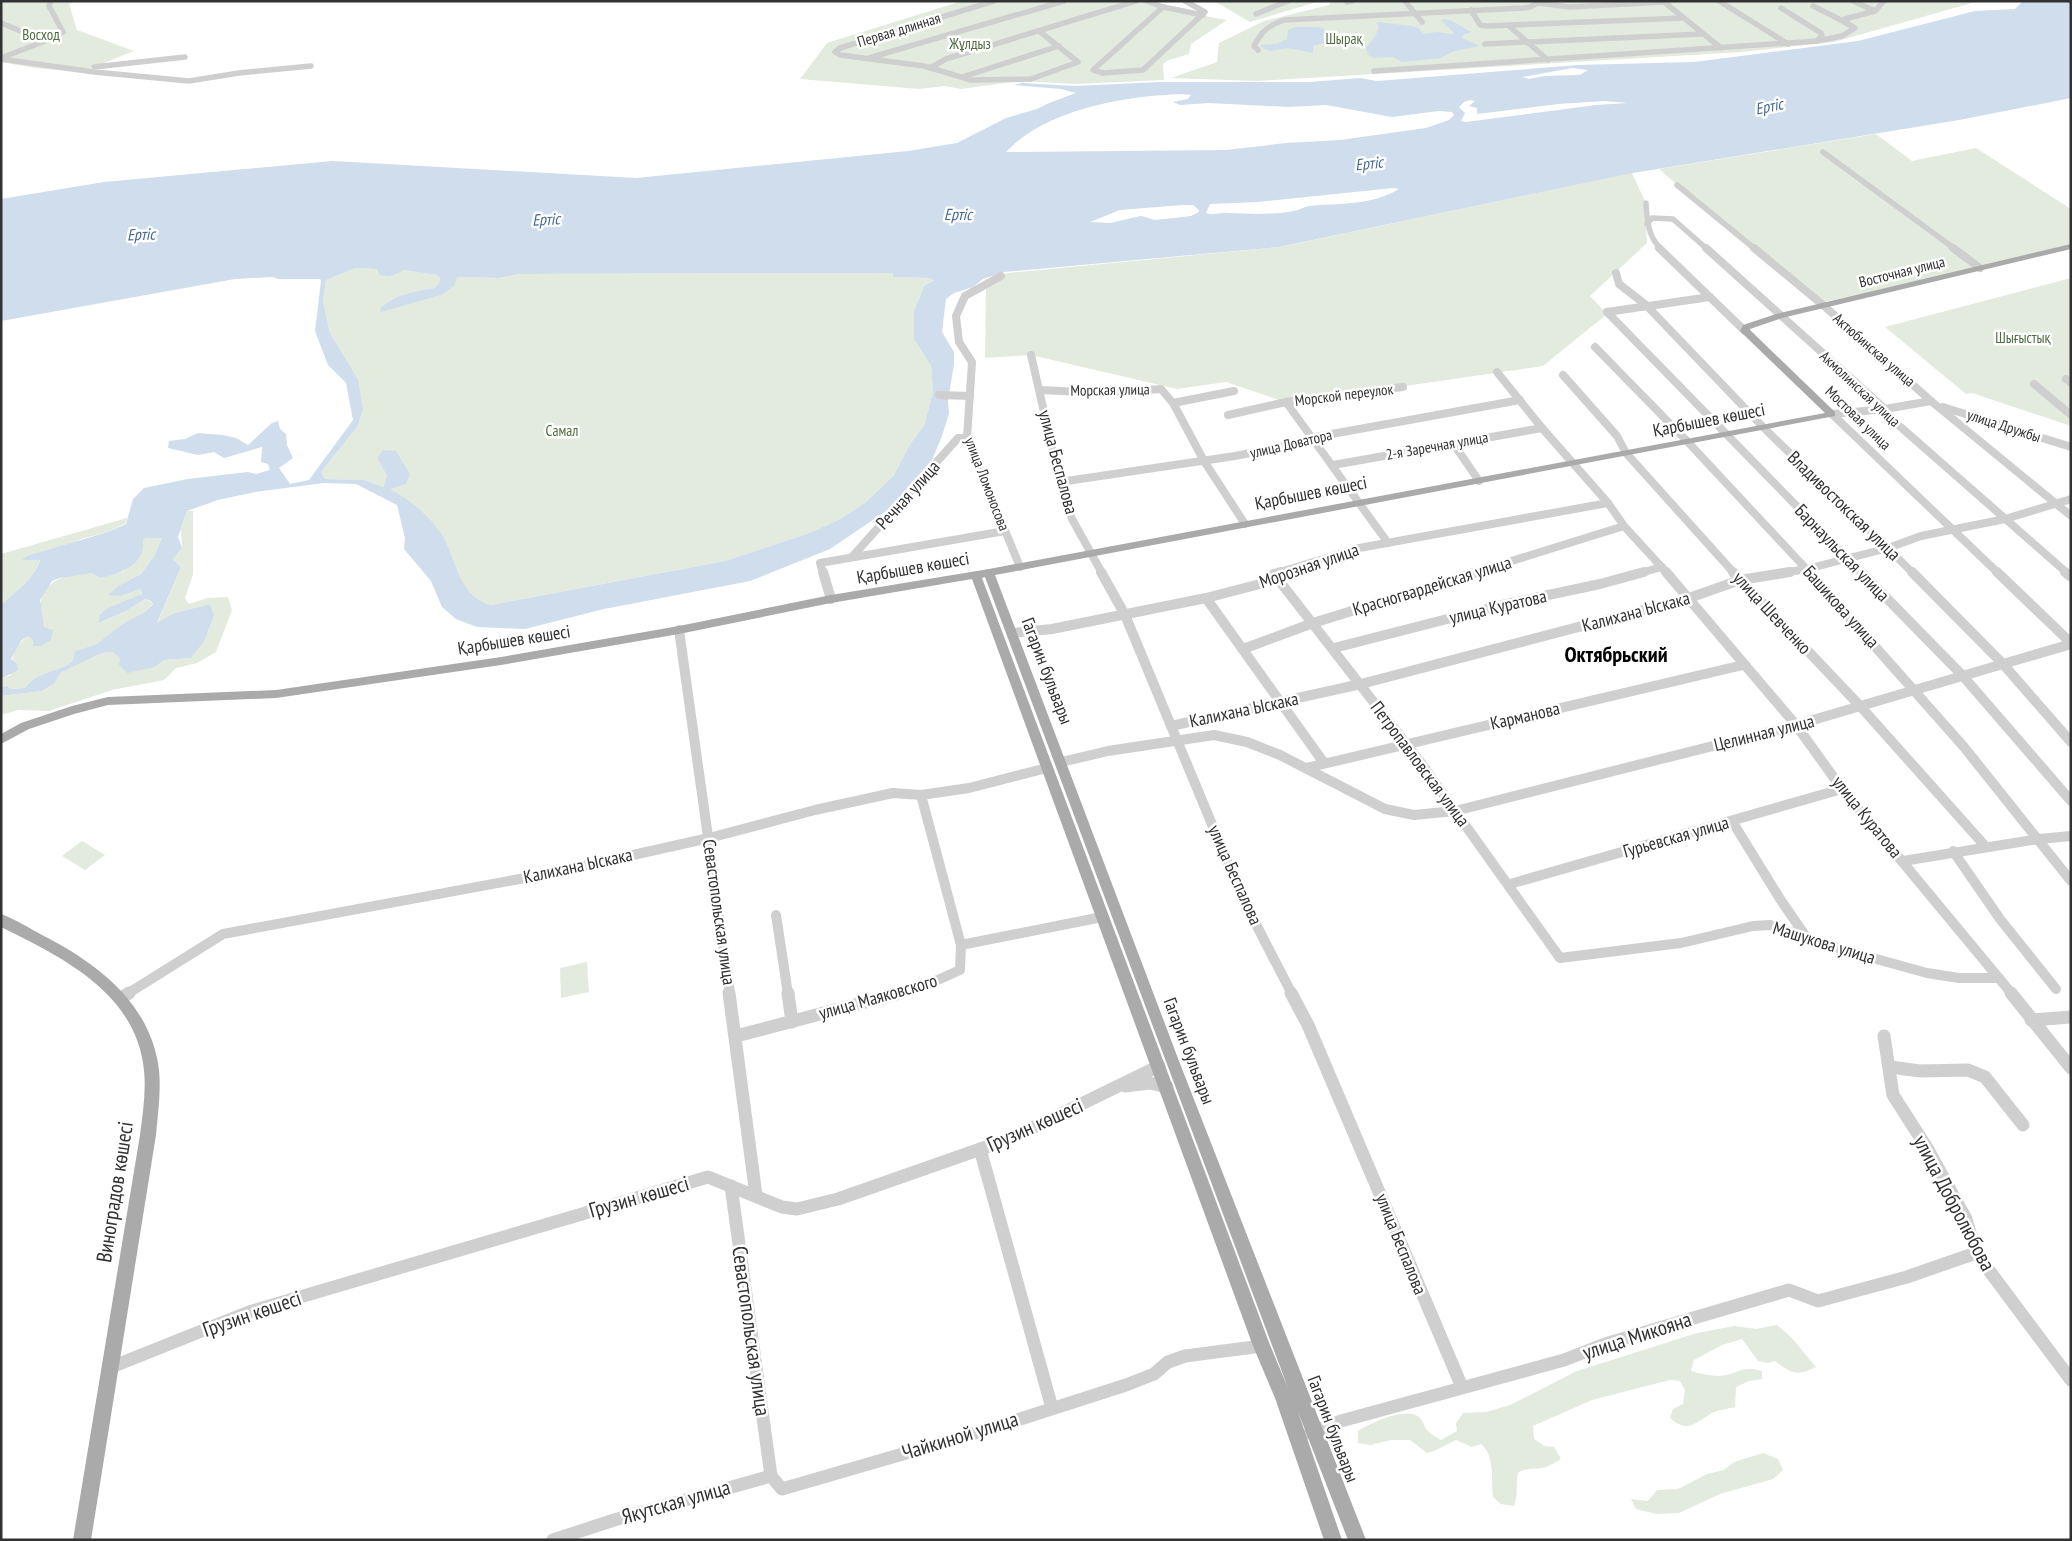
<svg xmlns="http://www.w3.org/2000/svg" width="2072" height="1541" font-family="'PT Sans Narrow',sans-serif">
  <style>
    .green { fill: #e3ebde }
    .water { fill: #cfddec; fill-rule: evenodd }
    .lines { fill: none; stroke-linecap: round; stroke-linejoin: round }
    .minor-far3 { stroke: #cfcfcf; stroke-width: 5.5 }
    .minor-far2 { stroke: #cfcfcf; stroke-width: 8 }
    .minor-far1 { stroke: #cfcfcf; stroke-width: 10 }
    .minor { stroke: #cfcfcf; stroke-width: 13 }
    .major { fill: #aaa; fill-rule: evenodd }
    .highway { fill: #999; fill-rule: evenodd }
    .labels { text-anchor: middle; stroke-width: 5; stroke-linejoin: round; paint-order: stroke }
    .far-street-label { font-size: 15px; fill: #323232; stroke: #fff }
    .far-park-label { font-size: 15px; fill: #4f6c41; stroke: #fff }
    .far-water-label { font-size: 16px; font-style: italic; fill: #436891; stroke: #fff }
    .street-label { font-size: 18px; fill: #323232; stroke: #fff }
    .near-street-label { font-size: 21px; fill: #323232; stroke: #fff }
    .district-label { font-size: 22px; font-weight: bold; fill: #000; stroke: #fff }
  </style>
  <rect width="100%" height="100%" fill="#fff"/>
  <g class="green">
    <polygon points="1,1 77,1 69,4 77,30 134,51 81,72 36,68 1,62"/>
    <polygon points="962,1 1144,1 1156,7 1227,20 1191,44 1189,54 1169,60 1163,64 1164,80 1076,84 1019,81 961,89 945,86 919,89 800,79 827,43"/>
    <polygon points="1214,1 1320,1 1250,22"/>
    <polygon points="1332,1 1979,1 1834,42 1742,52 1257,81 1171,78 1217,62 1219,43 1264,21 1329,5"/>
    <polygon points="1876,134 1912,161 1976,148 2071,209 2071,248 1815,304 1659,169"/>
    <polygon points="1632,173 1645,201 1647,243 1590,296 1607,314 1543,366 1288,403 1226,382 1177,389 1031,355 985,358 986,281 1008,273 1280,247"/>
    <path d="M356 268 377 269 395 275 403 270 437 275 440 278 439 283 434 288C414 291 396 294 380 308L381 311 441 295 457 277 499 278 519 274 893 273V277L928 278 935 279 924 286 914 311V339L931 366 933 392 924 426 910 444 894 475 865 503 840 519 812 532 725 561 491 605C457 596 457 557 439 532 426 514 408 499 389 489L387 475 383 487 364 480 325 479 321 472 357 427 358 379 330 333 323 301 326 280Z"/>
    <polygon points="2071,278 2071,426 1972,393 1966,394 1885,327"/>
    <path d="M187 511H193V574L185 598 189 604 207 598 228 597 232 610 216 652 197 663 176 668 164 680 112 690 49 711 18 710 1 715V696L42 691 55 683 60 673 102 653 112 652 120 658 155 667 164 660 191 658C203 642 217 625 210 604L174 613 157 624 181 567 173 559 182 548 181 529Z"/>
    <path d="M127 518 126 523 108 532 81 539 40 559C35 578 15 592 1 605V554Z"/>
    <path d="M147 538H162L154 556 141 574 120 585 121 596 141 589 142 594 125 603 100 623 126 611 145 599 153 603 145 612 121 626 97 644 75 651 72 662C56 673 37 671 25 688L10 689 7 686 1 687V679L11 675C11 659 14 646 28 636L33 640 44 627C43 619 38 608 41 600 47 577 72 574 92 573L100 578 124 571 143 540Z"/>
    <polygon points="82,841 105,855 85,870 62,856"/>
    <polygon points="587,962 589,992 561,998 560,968"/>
    <path d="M1777 1325 1791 1337 1816 1367C1797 1377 1791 1373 1775 1361L1768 1363 1758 1361 1742 1339 1722 1345 1694 1360 1691 1371C1699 1373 1710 1376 1719 1376 1738 1375 1740 1365 1762 1371V1379L1749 1381 1736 1387 1735 1407C1727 1409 1718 1410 1712 1413 1694 1423 1689 1434 1670 1418L1673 1409 1683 1404 1685 1390 1680 1381 1670 1380 1592 1400 1533 1426 1534 1439 1544 1446 1554 1447 1561 1459C1556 1462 1551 1465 1546 1467 1536 1470 1526 1467 1518 1473 1515 1488 1519 1492 1514 1506L1501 1504 1493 1497C1491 1480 1495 1455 1481 1444L1472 1447 1456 1440 1434 1451 1427 1453 1410 1440H1391L1371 1445 1358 1443V1431C1370 1423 1409 1405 1420 1418 1424 1422 1424 1428 1428 1431 1431 1435 1437 1437 1441 1440L1457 1431 1456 1423 1463 1413 1486 1412 1510 1405 1577 1371 1697 1333 1734 1326 1756 1329Z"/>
    <polygon points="1763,1453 1778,1459 1783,1470 1773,1479 1720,1494 1679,1513 1656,1514 1636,1509 1631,1499 1648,1501 1657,1490 1678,1489 1707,1474 1724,1470 1734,1462"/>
  </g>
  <g class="water">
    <path d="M2023 1H2071V98L1959 120 1633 173 1279 247 1004 272 983 279 973 287 954 293 946 299 942 332 954 352V364L948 401 949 414 942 436 932 460 889 509 830 549 750 581 604 609 525 629 477 627 456 619 442 607 431 581 404 549 405 538 397 505 356 484 324 483 255 492 218 500 187 511 178 537 182 548 173 559 181 567 157 623 174 613 210 604 214 615 205 640 191 658 164 660 155 667 127 673 119 665 120 658 112 652 102 653 60 673 55 683 42 691 1 696V687L7 686 10 689 25 688C37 671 56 673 72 662L75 651 97 644 121 625 145 612 153 604 151 601 145 599 126 611 99 623V616L106 609 142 594 141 589 121 596 108 595 120 585 141 574 154 556 162 538H147L143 540C146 564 120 574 100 578L92 573 60 578 52 581 40 600 44 627 53 630 51 640 41 646H33V640L28 636 21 641 11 659 17 664 18 670 1 679V605C15 592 35 578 40 560H22L27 556 108 532 126 524 133 499 144 488 188 479 248 472 256 474 270 470 268 464 261 462 262 447 224 458 214 452 198 455 168 448 169 441 185 439 198 433 223 435 236 438 248 445 272 423 278 421 280 429 286 434 287 445 293 458 279 468 290 484 309 480 353 420 346 383 328 365 315 331 321 281 320 279H279L272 277 235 279 1 321V199L104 182 333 161 636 178 908 151 957 143 1006 118 1037 109 1049 103 1076 93 1061 89 1014 85 1022 83 1075 86 1160 82H1310L1360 78 1377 81 1578 65 1694 62 1858 41 1975 11 2015 9ZM1572 68 1588 70 1580 75 1544 76 1529 79 1522 77ZM1182 94 1191 95 1188 99 1173 102 1180 105 1209 103 1288 107 1326 105 1392 117 1439 111 1452 112 1454 115 1449 120 1426 128 1340 140 1286 143 1226 150 1006 152C1046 109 1125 96 1182 94ZM1470 100 1475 101 1469 106 1477 108V114L1558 104 1605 101 1628 103 1596 105 1466 122 1461 121 1465 113 1459 107 1464 102ZM1393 188 1399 189C1371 206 1339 203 1309 206 1304 207 1299 210 1294 211 1272 215 1250 214 1229 213 1221 212 1214 216 1206 213L1210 204 1258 202ZM1183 205H1193L1199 210V212L1191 216 1155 220 1141 216 1110 223 1090 222 1120 210ZM356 268 377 269 380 275C390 277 395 276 403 270L437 275 440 278 439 283 434 288C414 291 396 294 380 308L381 312 441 295 454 286 457 277 499 278 519 274 893 273V277L928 278 934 280 924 286 914 311V339L931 366 933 392 924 426 910 444 894 475 865 503 840 519 812 532 725 561 491 605C457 596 457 557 440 532 427 514 409 499 390 489L406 484 410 474 396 451 383 450 377 458 387 475 383 487 364 480 325 479 321 472 357 427 363 409 358 379 330 333 323 301 326 280Z"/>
    <path d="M1445 19C1456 21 1462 28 1472 32L1463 35 1462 38 1480 46 1454 51 1441 58 1402 62 1393 57 1374 58 1369 56 1366 48 1376 35 1379 26 1376 23 1378 22 1411 26 1418 28 1424 34 1437 32 1452 34 1454 33 1441 20Z"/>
    <polygon points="1295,27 1317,27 1324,29 1329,37 1324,43 1313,46 1313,53 1288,48 1270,51 1261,47 1261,45 1276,44 1287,39 1288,30"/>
  </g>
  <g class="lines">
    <g class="minor-far3">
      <polyline points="994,1 840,48 835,52 840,55 924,66 971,80 1031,79 1078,62 1039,31"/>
      <polyline points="1147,1 1163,7 1203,15"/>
      <polyline points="1405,1 1422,22"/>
      <polyline points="1663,1 1721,48"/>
      <polyline points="1719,1 1788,44"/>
      <polyline points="1853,1 1875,11"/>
      <polyline points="1347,2 1352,1"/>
      <polyline points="1539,3 1569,7 1664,2"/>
      <polyline points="1813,6 1841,20"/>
      <polyline points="1163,7 1093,70 1103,73 1143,70 1205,12 1185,1"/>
      <polyline points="1781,8 1821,33 1822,36 1817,41"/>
      <polyline points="1471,10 1480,25 1486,26 1683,18"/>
      <polyline points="1256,14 1288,1"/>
      <polyline points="1,23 45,41 1,58"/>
      <polyline points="1509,26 1548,60"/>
      <polyline points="45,41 63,32 49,6 51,1"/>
      <polyline points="1485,44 1703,34"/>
      <path d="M1258 50 1254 46C1261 32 1269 25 1284 20L1523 8 1530 7 1541 1"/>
      <polyline points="869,58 1064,1"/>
      <polyline points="1,59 94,72 189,81 239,73 311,66"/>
      <polyline points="94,67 185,57"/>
      <polyline points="930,68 946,59 1136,1"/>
      <polyline points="1374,71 1817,41 1842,36 1855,28 1841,20 1875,11 1884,1"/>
      <polyline points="962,77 1059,46"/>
      <polyline points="1823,152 1955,249"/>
      <polyline points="1677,185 1755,249"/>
      <path d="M1646 203C1647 220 1648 237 1661 249"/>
      <polyline points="1647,224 1652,218 1673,219 1707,249"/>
    </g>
    <g class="minor-far2">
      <polyline points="1659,248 1745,331"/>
      <polyline points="1706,248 1885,409 1896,423 2067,573"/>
      <polyline points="1754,248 1823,305 1931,401 2071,516"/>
      <polyline points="1953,248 1980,268"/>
      <polyline points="1616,273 1619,284 1646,305 1763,427 1913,573"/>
      <polyline points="1001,276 965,296 956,316 959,342 972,362 967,438 1020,567"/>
      <polyline points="1607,312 1862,573"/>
      <polyline points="1607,312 1710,297"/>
      <polyline points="1595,347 1685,439 1810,573"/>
      <polyline points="1031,355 1060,482 1072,519 1102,573"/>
      <polyline points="1497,372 1542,428 1608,503 1624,526 1667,573"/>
      <polyline points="1563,375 1617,436 1626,453 1734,573"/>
      <polyline points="2066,379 2071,383"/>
      <polyline points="2034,384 2071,415"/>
      <polyline points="1040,390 1104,393 1161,389 1173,403 1234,391"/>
      <polyline points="939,395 970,396"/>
      <polyline points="1286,402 1388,543"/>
      <polyline points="1173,403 1204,461 1245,524"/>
      <polyline points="1943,407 2071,447"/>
      <polyline points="1832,414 1998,573"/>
      <polyline points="1832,414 1885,409 1931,401"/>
      <polyline points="1228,415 1286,402 1403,387"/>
      <polyline points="1453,443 1479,481"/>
      <polyline points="1333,465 1542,428"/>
      <polyline points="1060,482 1235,456 1314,440 1315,437 1520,400"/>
      <polyline points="852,557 958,438 967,438"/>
      <polyline points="823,573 820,563 1005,531"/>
      <polyline points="1277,573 1359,548 1608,503"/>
      <polyline points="1473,573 1624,526"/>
      <polyline points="1640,573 1662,567"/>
      <polyline points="1782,573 1807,569 1888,548 1921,536 2005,519 2071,499"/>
    </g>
    <g class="minor-far1">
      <polyline points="823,572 831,599"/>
      <polyline points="1101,572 1125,615 1243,899 1292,994"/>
      <polyline points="1666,572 1796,725 1842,789 2012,994"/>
      <polyline points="1733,572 1861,707 1986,847"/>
      <polyline points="1809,572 1964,747 2071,881"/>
      <polyline points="1861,572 1962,675 2071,801"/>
      <polyline points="1912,572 2003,664 2071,742"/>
      <polyline points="1997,572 2071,643"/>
      <polyline points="2065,572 2071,577"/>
      <polyline points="1274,574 1421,763 1560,958 1681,943 1753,926 1770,925 1847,951 1927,973 1959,978 1999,978"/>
      <polyline points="1206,598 1324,763"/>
      <polyline points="679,630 730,994"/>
      <polyline points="1012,633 1052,629 1206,598 1260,584 1274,574 1281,572"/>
      <polyline points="1334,648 1506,604 1600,584 1644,572"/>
      <polyline points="1243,649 1313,623 1477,572"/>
      <polyline points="1171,726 1361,684 1689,598 1740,580 1790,572"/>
      <polyline points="1061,762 1108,751 1214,735 1247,742 1280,755 1385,809 1414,815 1455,811 1796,725 2071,644"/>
      <polyline points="1306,768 1743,665"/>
      <polyline points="1732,821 1780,899 1807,938"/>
      <polyline points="1953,851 2000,919 2056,989"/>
      <polyline points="1903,861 2039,839 2071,836"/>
      <polyline points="1510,884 1842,789"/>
      <polyline points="776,915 788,994"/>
      <polyline points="961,945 1102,917"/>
      <polyline points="127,994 223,934 557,872 709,838 815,810 893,793 921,795 969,788 1047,768"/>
      <polyline points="895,994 922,987 960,970 961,945 921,795"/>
    </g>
    <g class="minor">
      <polyline points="729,993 756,1195"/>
      <polyline points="788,993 792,1022"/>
      <polyline points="1291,993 1308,1025 1462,1387"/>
      <polyline points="2011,993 2071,1068"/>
      <polyline points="121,998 129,993"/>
      <polyline points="2031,1020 2071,1017"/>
      <polyline points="736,1036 900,993"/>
      <polyline points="1884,1036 1893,1095 1927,1148 1966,1219 1976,1253 2071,1380"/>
      <polyline points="1890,1067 1920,1071 1968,1070 1985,1077 2023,1125"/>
      <polyline points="1125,1086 1150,1083 1167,1087"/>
      <polyline points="980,1149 1052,1408"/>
      <polyline points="731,1186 771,1476 782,1489 989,1429 1126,1385 1154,1374 1168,1362 1185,1356 1262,1346"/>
      <polyline points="109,1368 249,1312 708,1177 782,1207 797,1209 838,1199 1012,1138 1159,1066"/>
      <polyline points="1310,1433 1341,1421 1564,1360 1605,1344 1789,1290 1818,1301 1907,1277 1976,1253"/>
      <polyline points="553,1540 614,1520 771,1476"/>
    </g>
    <g class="major">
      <path d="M2071 244V249L1782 318 1750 329V330L1835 412V416L995 575 1179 1061 1366 1540H1348L1298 1412 1342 1540H1324L1275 1398 1253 1346 972 579 831 603 679 634 501 665 276 698 108 705 74 714 29 729 1 744V734L21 723 72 706 108 697 276 690 501 657 679 626 831 595 989 569 1825 413 1742 333 1740 331 1743 325 1776 314ZM985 577 1288 1388 1270 1345 982 578Z"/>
      <path d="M1 914C15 919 29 928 42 935 95 962 147 1000 158 1063 162 1086 158 1111 156 1135L91 1540H73L140 1135C143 1111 147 1087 143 1063 132 991 60 956 1 927Z"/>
    </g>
    <polygon class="highway" points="2065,1 2071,1 2071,4"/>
  </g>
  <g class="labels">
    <g class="far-street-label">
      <text transform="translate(899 30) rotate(-17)" y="5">Первая длинная</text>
      <text transform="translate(1902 272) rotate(-14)" y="5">Восточная улица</text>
      <text transform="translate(1874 350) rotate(41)" y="5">Актюбинская улица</text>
      <text transform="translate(1860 389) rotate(43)" y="5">Акмолинская улица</text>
      <text transform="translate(1110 390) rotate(-1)" y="5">Морская улица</text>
      <text transform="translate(1344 395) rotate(-7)" y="5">Морской переулок</text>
      <text transform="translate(1858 418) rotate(44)" y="5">Мостовая улица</text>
      <text transform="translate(2004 426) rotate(18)" y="5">улица Дружбы</text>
      <text transform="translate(1291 444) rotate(-13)" y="5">улица Доватора</text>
      <text transform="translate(1437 446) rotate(-10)" y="5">2-я Заречная улица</text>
      <text transform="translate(987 484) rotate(69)" y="5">улица Ломоносова</text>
    </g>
    <g class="far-park-label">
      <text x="41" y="40">Восход</text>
      <text x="1344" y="44">Шырақ</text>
      <text x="970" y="49">Жұлдыз</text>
      <text x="2023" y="343">Шығыстық</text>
      <text x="562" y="436">Самал</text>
    </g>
    <g class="far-water-label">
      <text transform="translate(1769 106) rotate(-12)" y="6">Ертіс</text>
      <text transform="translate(1369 163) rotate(-6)" y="6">Ертіс</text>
      <text x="958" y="220">Ертіс</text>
      <text transform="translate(546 219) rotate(-3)" y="6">Ертіс</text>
      <text transform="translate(141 234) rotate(-2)" y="6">Ертіс</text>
    </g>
    <g class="street-label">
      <text transform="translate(1709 420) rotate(-11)" y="6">Қарбышев көшесі</text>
      <text transform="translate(1058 462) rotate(75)" y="6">улица Беспалова</text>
      <text transform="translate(1311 493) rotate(-11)" y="6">Қарбышев көшесі</text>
      <text transform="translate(908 495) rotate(-48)" y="6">Речная улица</text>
      <text transform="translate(1844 506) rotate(44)" y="6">Владивостокская улица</text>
      <text transform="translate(1842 553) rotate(46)" y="6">Барнаульская улица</text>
      <text transform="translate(1309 566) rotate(-19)" y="6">Морозная улица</text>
      <text transform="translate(913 568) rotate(-10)" y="6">Қарбышев көшесі</text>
      <text transform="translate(1432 586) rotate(-17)" y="6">Красногвардейская улица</text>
      <text transform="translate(1498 607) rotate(-13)" y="6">улица Куратова</text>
      <text transform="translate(1841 607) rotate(48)" y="6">Башикова улица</text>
      <text transform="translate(1636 612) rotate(-15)" y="6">Калихана Ыскака</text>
      <text transform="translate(1772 613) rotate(47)" y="6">улица Шевченко</text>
      <text transform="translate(514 640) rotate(-9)" y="6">Қарбышев көшесі</text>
      <text transform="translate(1047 671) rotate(69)" y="6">Гагарин бульвары</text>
      <text transform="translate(1244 710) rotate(-12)" y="6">Калихана Ыскака</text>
      <text transform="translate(1525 716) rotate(-13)" y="6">Карманова</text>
      <text transform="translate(1764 733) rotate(-14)" y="6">Целинная улица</text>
      <text transform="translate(1420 764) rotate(53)" y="6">Петропавловская улица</text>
      <text transform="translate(1867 817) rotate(51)" y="6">улица Куратова</text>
      <text transform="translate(1676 837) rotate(-16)" y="6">Гурьевская улица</text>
      <text transform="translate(578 866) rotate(-12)" y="6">Калихана Ыскака</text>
      <text transform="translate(1235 875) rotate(66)" y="6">улица Беспалова</text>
      <text transform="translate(719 912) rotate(82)" y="6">Севастопольская улица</text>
      <text transform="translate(1824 943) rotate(17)" y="6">Машукова улица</text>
      <text transform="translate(878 997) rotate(-16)" y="6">улица Маяковского</text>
      <text transform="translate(1189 1051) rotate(69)" y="6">Гагарин бульвары</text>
      <text transform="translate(1401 1244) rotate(68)" y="6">улица Беспалова</text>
      <text transform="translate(1333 1429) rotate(69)" y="6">Гагарин бульвары</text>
    </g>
    <g class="near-street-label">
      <text transform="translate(1035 1125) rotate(-24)" y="7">Грузин көшесі</text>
      <text transform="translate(115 1192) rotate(-81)" y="7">Виноградов көшесі</text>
      <text transform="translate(639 1197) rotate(-16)" y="7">Грузин көшесі</text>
      <text transform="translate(1954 1203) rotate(62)" y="7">улица Добролюбова</text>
      <text transform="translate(252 1314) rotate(-19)" y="7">Грузин көшесі</text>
      <text transform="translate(751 1331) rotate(82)" y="7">Севастопольская улица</text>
      <text transform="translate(1637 1336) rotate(-18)" y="7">улица Микояна</text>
      <text transform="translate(960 1436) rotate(-17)" y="7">Чайкиной улица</text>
      <text transform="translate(676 1502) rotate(-16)" y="7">Якутская улица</text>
    </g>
    <g class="district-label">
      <text x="1616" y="662">Октябрьский</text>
    </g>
  </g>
  <rect width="2072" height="1541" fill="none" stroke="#323232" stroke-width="5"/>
</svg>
